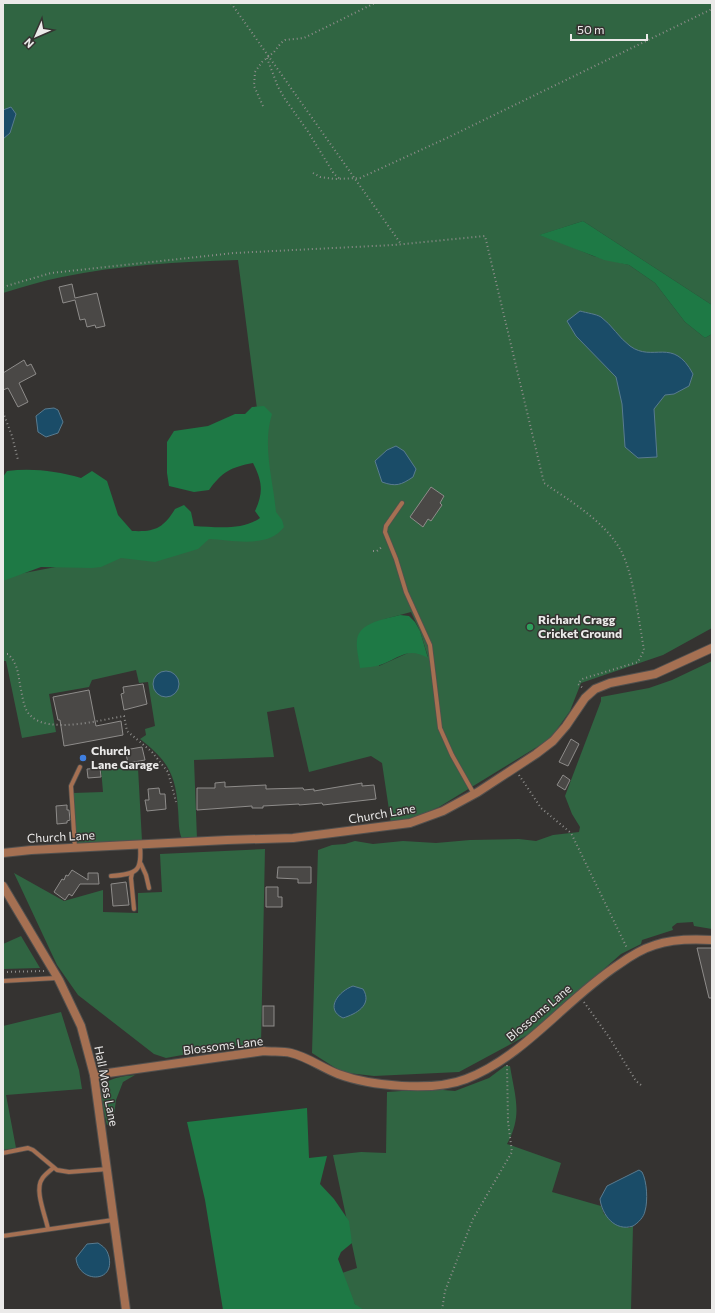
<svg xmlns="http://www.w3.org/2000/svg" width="715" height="1313" font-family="Commissioner,sans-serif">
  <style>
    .green { fill: #306542; fill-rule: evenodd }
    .forest { fill: #1e7945 }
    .water { fill: #1a4c68; stroke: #597b8f }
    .building { fill: #4a4846; stroke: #8e8c8a }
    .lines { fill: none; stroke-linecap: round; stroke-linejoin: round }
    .service-casing { stroke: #52504e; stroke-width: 5.5 }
    .minor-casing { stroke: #52504e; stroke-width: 10 }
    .tertiary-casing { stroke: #52504e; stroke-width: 10 }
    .path { stroke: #8e8d8b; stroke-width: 2; stroke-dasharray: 1 3; stroke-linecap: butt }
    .service { stroke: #a57052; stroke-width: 4 }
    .minor { stroke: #a57052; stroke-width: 8 }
    .tertiary { stroke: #a57052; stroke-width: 8 }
    .leisure-dot { fill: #2e9e5b; stroke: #353331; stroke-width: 1.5 }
    .shop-dot { fill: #3f7fe0; stroke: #353331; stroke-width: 1.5 }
    .labels { text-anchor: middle; stroke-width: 3; stroke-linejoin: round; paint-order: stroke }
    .poi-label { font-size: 12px; font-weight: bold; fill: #ebeae9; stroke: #353331; text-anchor: start }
    .street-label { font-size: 12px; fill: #ebeae9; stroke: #353331 }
  </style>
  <rect width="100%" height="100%" fill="#353331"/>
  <g class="green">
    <path d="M3 3H712V305L583 221 540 235 570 246 593 256 629 265 655 283 685 322 705 338 712 334V628L663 655 581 683 570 711 550 739 439 807 407 821 391 823 382 763 371 756 309 772 294 707 267 712 274 757 194 760 197 839H182C178 830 179 819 178 809 176 774 167 760 140 739L146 735 145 729 155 726 148 682 139 683 136 670 92 680 89 687 49 694 56 732 22 738 6 661H3V577L272 526 238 260C179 262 119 265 62 277 42 281 23 287 3 293ZM411 612 420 631 428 657 418 652 408 653 379 666 385 619Z"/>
    <polygon points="712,661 712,929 694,926 693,922 677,923 672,927 673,930 642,940 641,944 621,954 531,1033 459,1072 374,1076 348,1073 337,1069 312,1053 318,850 332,845 345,844 355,841 373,844 403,841 436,843 470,840 519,839 536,841 553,835 579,832 580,827 572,814 565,796 601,701 601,697 649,688 672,680"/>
    <polygon points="138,768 142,841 77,845 73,793 103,792 101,769"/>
    <polygon points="265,849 261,1044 231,1046 166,1058 154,1054 78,995 57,965 14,873 64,901 103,890 103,912 138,913 138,893 162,892 160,854"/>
    <polygon points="21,936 40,968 3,969 3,944"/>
    <polygon points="61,1012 79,1070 82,1089 6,1095 16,1148 3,1150 3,1026"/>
    <path d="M505 1066H510C515 1097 523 1115 507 1144L561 1163 552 1192 601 1206 604 1214 629 1228 633 1226 631 1310H359L336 1275 357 1268 333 1155 361 1152 386 1153 387 1092 430 1089 455 1091 489 1078Z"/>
    <path d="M135 1075 123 1082 116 1100 113 1123 107 1125C100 1089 93 1079 135 1075Z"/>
  </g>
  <g class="forest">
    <polygon points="583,221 712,305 712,334 705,338 685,322 655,283 629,265 604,260 539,235"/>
    <path d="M264 406 272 414C262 446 273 479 276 512L282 520 284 527C268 549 232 540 209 539L198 549 155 562 121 558 101 567 92 568 41 567 3 581V477L7 471C33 468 56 471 81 478L92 471 107 481 118 515 132 531C154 532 163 529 175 509L184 505 191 512 194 526C215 527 242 531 260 518L255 511C264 492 262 481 253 463 231 467 222 472 209 490L194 492 169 486 167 473V442L174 431 208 426 235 414H245L252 407Z"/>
    <path d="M400 615 409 616 415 622 420 631 428 658C407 646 399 659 380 665 374 667 367 667 360 668 359 659 356 649 357 640 359 622 386 619 400 615Z"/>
    <polygon points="307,1108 309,1158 327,1156 320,1184 334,1199 349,1221 352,1243 341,1252 338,1259 355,1304 364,1310 223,1310 205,1200 187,1122"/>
  </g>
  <g class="water">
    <polygon points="11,107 16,114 10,133 3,139 3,110"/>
    <path d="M580 311C587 313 596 314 601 317 612 325 619 338 630 346 653 363 673 336 693 374L689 386 674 394 665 395 654 409 657 457 638 458 625 447 622 404 616 377 576 336 567 321Z"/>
    <polygon points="54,408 58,410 63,422 58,433 46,437 38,432 36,416 45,409"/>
    <path d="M396 446 404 451 416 469 413 477C401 485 396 487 382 482L375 461 387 450Z"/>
    <circle cx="166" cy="684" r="13"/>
    <path d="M353 986 363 989C373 1005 356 1014 343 1018 324 1009 339 991 353 986Z"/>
    <path d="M639 1170 642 1172C647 1181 648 1201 645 1211 644 1217 638 1223 633 1226 615 1232 602 1215 600 1199L607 1186Z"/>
    <path d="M98 1243C104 1247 107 1249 109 1257 115 1284 78 1283 76 1258L87 1244Z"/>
  </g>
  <g class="building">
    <polygon points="72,284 75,298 97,293 105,326 96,328 95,325 87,327 85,319 80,320 75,300 63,303 59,287"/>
    <polygon points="24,360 27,366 31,364 36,374 19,383 28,402 18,407 8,388 3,390 3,373"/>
    <polygon points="431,487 444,496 440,503 442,505 431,521 428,519 423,527 410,517"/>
    <polygon points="143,684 147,704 124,710 121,694 124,693 123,687"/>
    <polygon points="89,690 96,726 121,721 123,735 64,746 60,720 58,720 53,697"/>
    <polygon points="571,739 579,744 568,766 559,762"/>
    <polygon points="142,747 145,760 128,763 125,750"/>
    <polygon points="100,768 101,777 88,778 87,769"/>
    <polygon points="563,775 570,780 565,790 557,785"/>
    <polygon points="225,782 225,787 266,785 266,789 303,788 304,790 314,789 314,791 362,783 362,786 374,785 376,799 323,805 322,803 299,805 299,804 263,806 263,808 252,808 252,806 197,810 197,788 215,788 215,783"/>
    <polygon points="159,788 160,794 165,794 166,809 147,811 145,800 149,800 148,789"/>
    <polygon points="67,805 67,810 69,810 70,820 67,821 67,823 57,824 56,806"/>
    <polygon points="278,867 311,867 311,883 298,883 298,879 277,878"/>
    <polygon points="72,870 88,880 88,873 98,873 99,884 80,884 72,896 69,894 65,900 54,892 62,879 64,880 66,875 68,876"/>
    <polygon points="126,882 129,905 113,906 111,884"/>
    <polygon points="266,887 278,887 278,897 282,897 282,907 266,907"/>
    <polygon points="697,948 712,948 712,998 709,998"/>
    <rect x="263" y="1006" width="11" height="20"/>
  </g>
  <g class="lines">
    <defs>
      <g id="service">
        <polyline points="402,503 386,526 385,532 396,559 406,592 430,645 440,728 452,755 474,794"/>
        <polyline points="75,848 71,786 80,767"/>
        <polyline points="141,864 146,875 149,888"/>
        <polyline points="132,873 131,878 134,909"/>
        <path d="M111 876C138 874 142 871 140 845"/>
        <polyline points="3,981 57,978"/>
        <polyline points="3,1153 28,1148 33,1150 57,1170 69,1172 108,1169"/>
        <path d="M48 1229C46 1217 34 1190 42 1179 44 1175 50 1171 53 1168"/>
        <polyline points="3,1236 113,1220"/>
      </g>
      <g id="minor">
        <polyline points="3,853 31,850 227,840 293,838 410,823 443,811 478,792 536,754 553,741 566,726 585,698 595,689 610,683 655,674 712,648"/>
        <path d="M94 1075 264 1051C273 1052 283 1051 291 1053 308 1057 322 1068 338 1074 370 1086 433 1092 466 1079 525 1056 566 999 618 965 629 957 642 949 655 945 672 939 694 939 712 940"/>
      </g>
      <polyline id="tertiary" points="3,886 59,980 81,1026 94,1075 126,1310"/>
    </defs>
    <use href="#service" class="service-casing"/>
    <use href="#minor" class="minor-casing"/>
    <use href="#tertiary" class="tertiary-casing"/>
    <g class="path">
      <polyline points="231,3 401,244"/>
      <polyline points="267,58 278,87 285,99 309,133 334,174 340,179"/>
      <polyline points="263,106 254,86 255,72 262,62 274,52 281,43 285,40 304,38 375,3"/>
      <polyline points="313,173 320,177 335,179 360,178 449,137 712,9"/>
      <path d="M3 287 51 273 234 253 394 245 485 236 544 483C570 501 603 520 620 549 633 571 639 622 644 650L638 662 582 679 578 684 584 689"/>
      <polyline points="3,412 12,436 18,460"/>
      <polyline points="373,551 377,551 383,546"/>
      <path d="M3 654H8C19 665 18 676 21 690 23 699 24 710 31 716 49 734 101 720 124 716L127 731 152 752 168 772 176 802"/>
      <polyline points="519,775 541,808 571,833 627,948"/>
      <polyline points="3,972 44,971"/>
      <polyline points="584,1002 609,1037 636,1081 641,1085"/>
      <polyline points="442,1310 445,1291 473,1219 512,1152 508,1122 507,1065"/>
    </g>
    <use href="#service" class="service"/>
    <use href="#minor" class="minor"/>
    <use href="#tertiary" class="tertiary"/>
  </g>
  <circle class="leisure-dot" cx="530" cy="627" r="4"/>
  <circle class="shop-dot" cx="83" cy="758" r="4"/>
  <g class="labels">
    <g class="poi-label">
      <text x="538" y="624">Richard Cragg<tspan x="538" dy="14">Cricket Ground</tspan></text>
      <text x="91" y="755">Church<tspan x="91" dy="14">Lane Garage</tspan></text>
    </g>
    <g class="street-label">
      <text transform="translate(382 814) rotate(-10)" y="4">Church Lane</text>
      <text transform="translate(61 837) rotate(-3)" y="4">Church Lane</text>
      <text transform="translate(539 1013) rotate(-40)" y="4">Blossoms Lane</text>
      <text transform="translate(223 1046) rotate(-7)" y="4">Blossoms Lane</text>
      <text transform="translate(106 1086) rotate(79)" y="4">Hall Moss Lane</text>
    </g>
  </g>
  <rect width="715" height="1313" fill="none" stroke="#ebeae9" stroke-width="8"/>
  <g transform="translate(36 36) rotate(225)" stroke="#353331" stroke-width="3" paint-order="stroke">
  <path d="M0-3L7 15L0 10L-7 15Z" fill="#ebeae9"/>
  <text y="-6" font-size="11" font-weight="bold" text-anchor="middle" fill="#ebeae9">N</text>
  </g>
  <path d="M571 34v6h76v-6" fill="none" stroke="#ebeae9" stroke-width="2"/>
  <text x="577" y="34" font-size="12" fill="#ebeae9" stroke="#353331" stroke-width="3" paint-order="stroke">50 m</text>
</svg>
